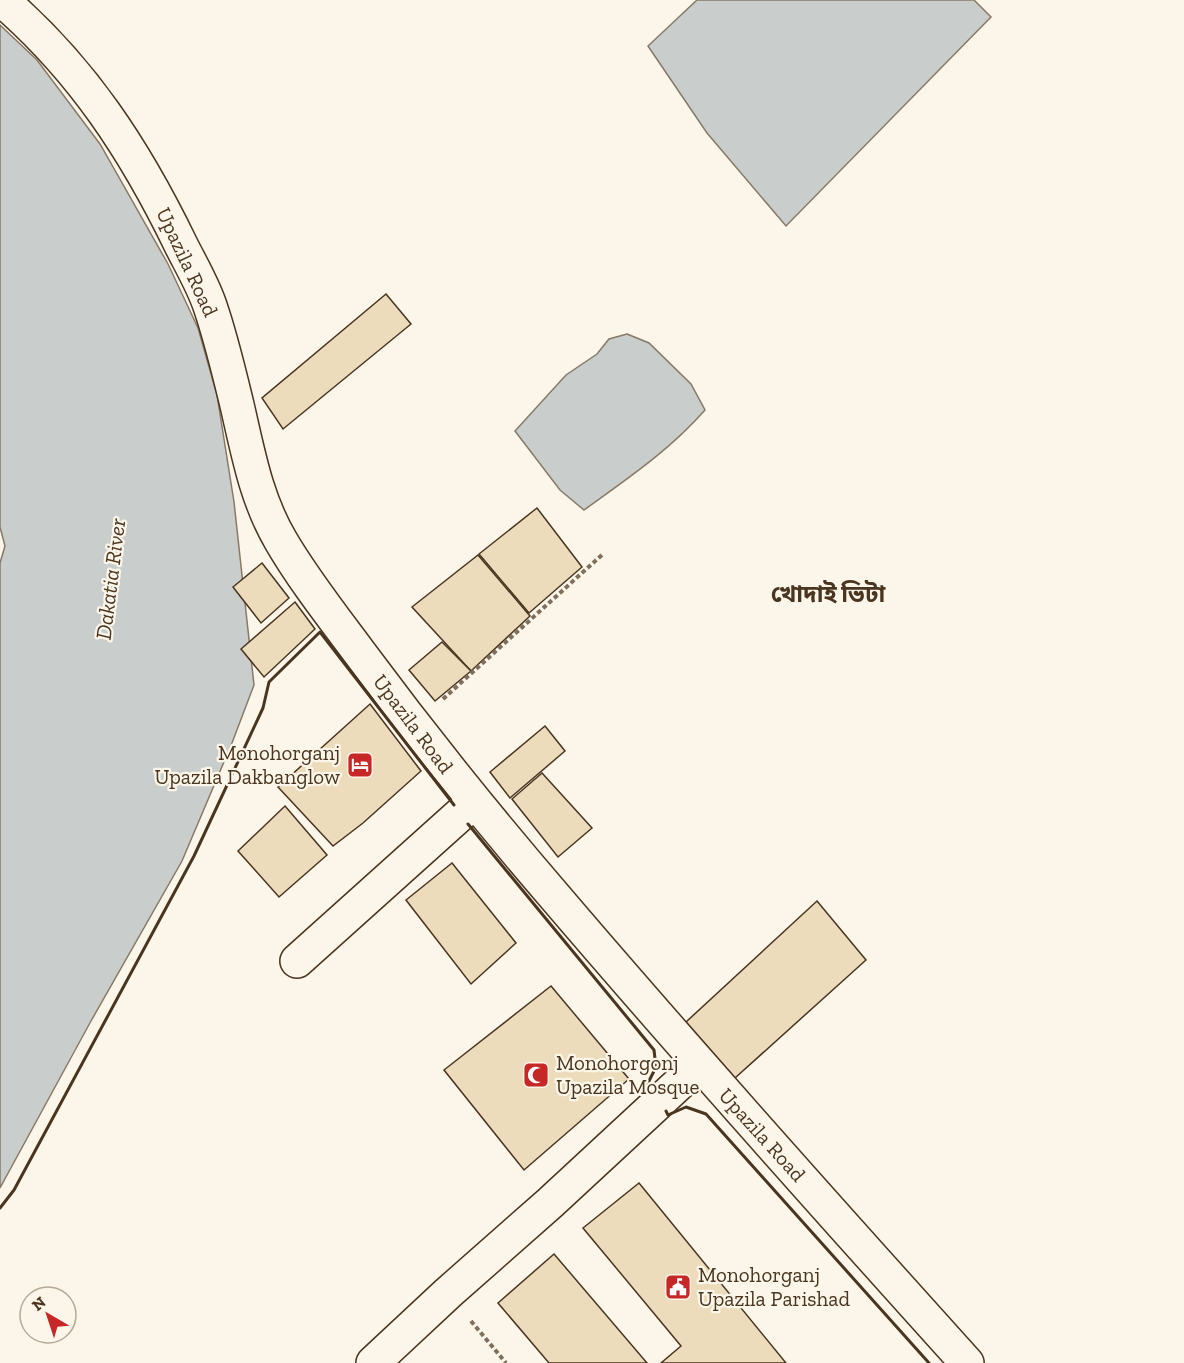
<svg xmlns="http://www.w3.org/2000/svg" width="1184" height="1363" font-family="'Zilla Slab','Noto Sans Bengali',serif">
  <style>
    .water { fill: #c9cecd; stroke: #887966; stroke-width: 1.5 }
    .building { fill: #ecdcbc; stroke: #4a3520; stroke-width: 1.5 }
    .lines { fill: none; stroke-linecap: round; stroke-linejoin: round }
    .street-casing { stroke: #4a3520; stroke-width: 36 }
    .secondary-casing { stroke: #4a3520; stroke-width: 36 }
    .path { stroke: #7f6f5c; stroke-width: 4; stroke-dasharray: 4.5 3; stroke-linecap: butt }
    .street { stroke: #fbf6e9; stroke-width: 33 }
    .secondary { stroke: #fbf6e9; stroke-width: 33 }
    .wall { stroke: #4a3520; stroke-width: 3 }
    .labels { text-anchor: middle; stroke-width: 4.5; stroke-linejoin: round; paint-order: stroke }
    .street-label { font-size: 21px; fill: #4a3520; stroke: #fbf6e9 }
    .poi-label { font-size: 21px; fill: #4a3520; stroke: #fbf6e9; text-anchor: start }
    .water-label { font-size: 22px; font-style: italic; fill: #4a3520; stroke: #fbf6e9 }
    .quarter-label { font-size: 24px; font-weight: bold; fill: #4a3520; stroke: #fbf6e9 }
  </style>
  <rect width="100%" height="100%" fill="#fbf6e9"/>
  <g class="water">
    <polygon points="697,0 974,0 991,17 786,226 707,133 648,46"/>
    <polygon points="0,25 37,60 100,144 168,264 198,328 217,395 234,502 254,685 232,743 182,861 91,1021 0,1188 0,563 5,546 0,527"/>
    <path d="M627 334 649 343 691 384 705 410C670 450 627 479 584 510L560 490 515 431 566 375 597 354 609 339Z"/>
  </g>
  <g class="building">
    <polygon points="386,294 411,324 283,429 262,398"/>
    <polygon points="537,508 582,567 529,613 479,554"/>
    <polygon points="478,555 530,616 471,671 412,607"/>
    <polygon points="262,563 289,598 261,623 233,587"/>
    <polygon points="295,602 315,629 264,677 241,649"/>
    <polygon points="442,642 471,671 435,701 409,670"/>
    <polygon points="370,704 421,771 363,823 333,846 278,787"/>
    <polygon points="545,726 565,751 510,798 490,772"/>
    <polygon points="542,773 592,828 558,857 512,799"/>
    <polygon points="285,806 327,855 279,897 238,851"/>
    <polygon points="452,863 516,943 471,984 406,900"/>
    <polygon points="817,901 866,960 735,1078 686,1022"/>
    <polygon points="551,986 629,1079 524,1170 444,1070"/>
    <polygon points="639,1183 786,1363 661,1363 681,1346 583,1228"/>
    <polygon points="554,1254 647,1363 549,1363 498,1303"/>
  </g>
  <g class="lines">
    <defs>
      <g id="street">
        <polyline points="297,961 474,802"/>
        <polyline points="373,1363 448,1293 550,1203 699,1065"/>
      </g>
      <path id="secondary" d="M2 0C82 69 135 150 181 245 191 265 203 285 210 306 221 338 229 372 237 405 248 452 256 499 281 541 303 579 333 617 359 652 422 737 487 818 556 898 690 1055 828 1209 967 1363"/>
    </defs>
    <use href="#street" class="street-casing"/>
    <use href="#secondary" class="secondary-casing"/>
    <g class="path">
      <polyline points="443,699 604,553"/>
      <polyline points="471,1321 506,1363"/>
    </g>
    <use href="#street" class="street"/>
    <use href="#secondary" class="secondary"/>
    <g class="wall">
      <polyline points="468,824 654,1050 656,1067 646,1087 651,1092"/>
      <polyline points="666,1111 668,1115 686,1107 706,1114 929,1363"/>
      <polyline points="0,1208 14,1190 194,856 263,708 269,682 320,632 454,805"/>
    </g>
  </g>
  <defs>
    <symbol id="hotel-square" viewBox="-11 -11 22 22"><rect x="-9" y="-9" width="18" height="18" rx="4" fill="#c62828" stroke="#fbf6e9"/><path d="M-6-4.5h1.5V1H6V5H4.5V3h-9V5H-6ZM-4 0a1.8 1.8 0 1 1 3.6 0ZM.5 0V-2.5h3Q6-2.5 6 0Z" fill="#fff"/></symbol>
    <symbol id="mosque-square" viewBox="-11 -11 22 22"><rect x="-9" y="-9" width="18" height="18" rx="4" fill="#c62828" stroke="#fbf6e9"/><path d="M3.5-4.9A6 6 0 1 0 3.5 4.9A5 5 0 1 1 3.5-4.9Z" fill="#fff"/></symbol>
    <symbol id="civic-square" viewBox="-11 -11 22 22"><rect x="-9" y="-9" width="18" height="18" rx="4" fill="#c62828" stroke="#fbf6e9"/><path d="M-.6-6.5H3V-4.5H.6V-3L4-1V1h2V6H-6V1h2V-1L-.6-3ZM-1.2 2.5V6h2.4V2.5Z" fill="#fff"/></symbol>
  </defs>
  <g fill-rule="evenodd">
    <use href="#hotel-square" x="345" y="750" width="30" height="30"/>
    <use href="#mosque-square" x="521" y="1060" width="30" height="30"/>
    <use href="#civic-square" x="663" y="1272" width="30" height="30"/>
  </g>
  <g class="labels">
    <g class="street-label">
      <text transform="translate(187 262) rotate(65)" y="7">Upazila Road</text>
      <text transform="translate(413 724) rotate(53)" y="7">Upazila Road</text>
      <text transform="translate(762 1135) rotate(48)" y="7">Upazila Road</text>
    </g>
    <g class="poi-label">
      <text x="340" y="760" text-anchor="end">Monohorganj<tspan x="340" dy="24">Upazila Dakbanglow</tspan></text>
      <text x="556" y="1070">Monohorgonj<tspan x="556" dy="24">Upazila Mosque</tspan></text>
      <text x="698" y="1282">Monohorganj<tspan x="698" dy="24">Upazila Parishad</tspan></text>
    </g>
    <g class="water-label">
      <text transform="translate(110 579) rotate(-83)" y="8">Dakatia River</text>
    </g>
    <g class="quarter-label">
      <text x="828" y="602">খোদাই ভিটা</text>
    </g>
  </g>
  <g transform="translate(48 1315) rotate(321)"><circle r="28" fill="#fbf6e9" stroke="#b4a999" stroke-width="1.5"/>
  <path d="M0-4.5L10 22L0 15L-10 22Z" fill="#c62828"/>
  <text y="-9" font-size="16" font-weight="bold" text-anchor="middle" fill="#4a3520">N</text>
  </g>
</svg>
